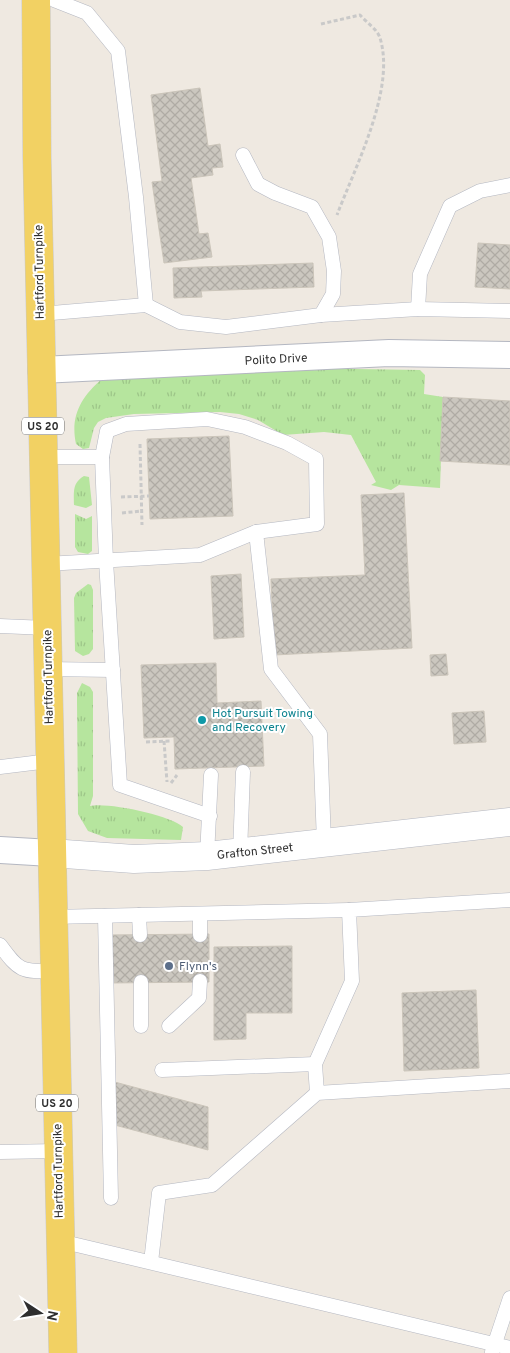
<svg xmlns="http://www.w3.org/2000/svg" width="510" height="1353" font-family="Overpass,sans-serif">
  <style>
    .grass { fill: url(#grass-tufts) }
    .building { fill: url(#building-cross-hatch); stroke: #cbc5ba }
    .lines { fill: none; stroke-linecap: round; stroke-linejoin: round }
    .lane-casing { stroke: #b4b7c1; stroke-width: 15 }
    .street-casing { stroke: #b4b7c1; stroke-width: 28 }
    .secondary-casing { stroke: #b4b7c1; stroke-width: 29 }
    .primary-casing { stroke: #c9c9c9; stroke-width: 29 }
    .path { stroke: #c9c9c9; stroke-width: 3; stroke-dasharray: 4 2.5; stroke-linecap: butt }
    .lane { stroke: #fff; stroke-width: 14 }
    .street { stroke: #fff; stroke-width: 26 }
    .secondary { stroke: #fff; stroke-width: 28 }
    .primary { stroke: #f2d163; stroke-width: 28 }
    .culture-dot { fill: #0f9aa8; stroke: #fff; stroke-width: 2 }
    .service-dot { fill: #5c6f8a; stroke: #fff; stroke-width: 2 }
    .labels { text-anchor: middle; stroke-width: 4; stroke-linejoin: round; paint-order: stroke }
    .shield { fill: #fff; stroke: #6d6d6d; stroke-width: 1 }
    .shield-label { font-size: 11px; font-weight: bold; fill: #2e2e2e }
    .street-label { font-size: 12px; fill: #2e2e2e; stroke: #fff }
    .culture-label { font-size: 12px; fill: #0d838f; stroke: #fff; text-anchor: start }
    .service-label { font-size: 12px; fill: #4e5e75; stroke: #fff; text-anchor: start }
  </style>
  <defs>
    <pattern id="grass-tufts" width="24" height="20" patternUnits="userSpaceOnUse" patternTransform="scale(1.25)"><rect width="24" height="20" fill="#b6e59e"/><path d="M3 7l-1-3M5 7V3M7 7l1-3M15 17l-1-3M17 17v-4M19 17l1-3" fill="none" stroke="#9dc588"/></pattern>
    <pattern id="building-cross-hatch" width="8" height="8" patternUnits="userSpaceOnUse" patternTransform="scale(1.25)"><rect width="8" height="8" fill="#cbc7bf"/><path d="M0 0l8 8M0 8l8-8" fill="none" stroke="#afaba4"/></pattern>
  </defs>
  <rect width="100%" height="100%" fill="#efe9e1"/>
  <g class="grass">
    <path d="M290 368 420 370 425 375 424 394 443 397 440 488 399 485 391 490 371 485 376 482 351 435 324 432 283 435 258 420 239 414 220 412 134 414 106 418 98 422 94 428 89 448 83 449 76 444C70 416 81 397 102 379Z"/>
    <path d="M84 476 89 477 92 505 86 508 74 505C74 492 72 483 84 476Z"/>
    <polygon points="75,514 86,519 92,516 92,551 88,554 78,552 75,547"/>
    <polygon points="88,584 91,585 93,590 93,649 89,654 83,656 75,651 74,598 76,593"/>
    <path d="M82 683 90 687 93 692V796L90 806C107 802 170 815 183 827L181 840 107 838 88 831 78 814 77 702V693Z"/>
  </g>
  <g class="building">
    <polygon points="200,88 208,146 220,144 223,167 212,168 213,175 191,178 199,234 208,233 212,257 164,263 152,182 162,181 151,95"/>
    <polygon points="478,243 510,245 510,289 475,287"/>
    <polygon points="313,263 314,287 201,291 202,297 174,298 173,268"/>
    <polygon points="443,397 510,401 510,465 440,461"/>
    <polygon points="229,436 233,516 150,519 147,439"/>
    <polygon points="404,493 412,648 274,655 271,579 365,575 361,495"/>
    <polygon points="241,574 244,637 214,639 211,576"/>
    <polygon points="446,654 448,675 431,676 430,655"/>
    <polygon points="216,663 217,703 261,701 264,766 175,769 174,737 144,738 141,665"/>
    <polygon points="484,711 486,742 454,744 452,713"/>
    <polygon points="209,934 209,982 108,983 107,935"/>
    <polygon points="292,946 292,1013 246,1013 246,1039 214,1040 214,947"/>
    <polygon points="476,990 479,1068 404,1071 402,993"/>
    <polygon points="111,1081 208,1107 208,1150 111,1124"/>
  </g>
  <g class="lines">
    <defs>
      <g id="lane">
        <polyline points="146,305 180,322 226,327 321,315 333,294 334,271 329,237 312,207 275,193 258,184 243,155"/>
        <polyline points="418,309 420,274 450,206 480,191 510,185"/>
        <polyline points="40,314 146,305 136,197 118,51 87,13 54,0"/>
        <polyline points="321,315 418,309 510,311"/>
        <polyline points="43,457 102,457 106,561 120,785 210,816"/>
        <polyline points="102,457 107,431 126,424 207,419 245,427 287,443 316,459 317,524 256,532"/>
        <polyline points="46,564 200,555 256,532 271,669 320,734 324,843"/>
        <polyline points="0,626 47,628"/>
        <polyline points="47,669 113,670"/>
        <polyline points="0,767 49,761"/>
        <polyline points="240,853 243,772"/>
        <polyline points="207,856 211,775"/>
        <polyline points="139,915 140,935"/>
        <polyline points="105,916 111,1198"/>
        <polyline points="52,917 349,910"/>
        <polyline points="200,935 200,915"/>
        <path d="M0 945C19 971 21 972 54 971"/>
        <polyline points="141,1026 141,982"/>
        <polyline points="169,1026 199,998 200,981"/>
        <polyline points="162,1070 315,1064"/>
        <polyline points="317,1093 315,1064 352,981 349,910 510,900"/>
        <polyline points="0,1152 58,1151"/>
        <polyline points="60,1241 510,1348"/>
        <polyline points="151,1262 159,1193 212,1185 317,1093 510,1081"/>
        <polyline points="492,1352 510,1298"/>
      </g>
      <g id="street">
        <polyline points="41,370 389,353 510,355"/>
        <polyline points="0,850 51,853"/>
      </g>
      <polyline id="secondary" points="51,853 134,859 207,856 510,822"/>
      <polyline id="primary" points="36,0 37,158 63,1353"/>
    </defs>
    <use href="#lane" class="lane-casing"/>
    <use href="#street" class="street-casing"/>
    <use href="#secondary" class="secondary-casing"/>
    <use href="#primary" class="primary-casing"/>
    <g class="path">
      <path d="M321 24 360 15C366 22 378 30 380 38 396 89 355 167 337 215"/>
      <polyline points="140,444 142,525"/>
      <polyline points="121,497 149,496"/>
      <polyline points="122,513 142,511"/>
      <polyline points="164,741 167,782"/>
      <polyline points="146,742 172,741"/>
      <polyline points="171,783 177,775"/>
    </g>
    <use href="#lane" class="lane"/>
    <use href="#street" class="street"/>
    <use href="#secondary" class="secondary"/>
    <use href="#primary" class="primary"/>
  </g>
  <circle class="culture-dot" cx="202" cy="720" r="5"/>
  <circle class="service-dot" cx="169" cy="966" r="5"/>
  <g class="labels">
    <g class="shield">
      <rect x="22" y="417.5" width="42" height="17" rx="4"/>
      <rect x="36" y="1094.5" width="42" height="17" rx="4"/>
    </g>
    <g class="shield-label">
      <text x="43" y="430">US 20</text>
      <text x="57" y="1107">US 20</text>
    </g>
    <g class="street-label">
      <text transform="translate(39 272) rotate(-91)" y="4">Hartford Turnpike</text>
      <text transform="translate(276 359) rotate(-3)" y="4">Polito Drive</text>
      <text transform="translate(48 677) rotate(-91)" y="4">Hartford Turnpike</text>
      <text transform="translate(255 851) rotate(-6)" y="4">Grafton Street</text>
      <text transform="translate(58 1171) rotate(-91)" y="4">Hartford Turnpike</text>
    </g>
    <g class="culture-label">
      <text x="212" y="717">Hot Pursuit Towing<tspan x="212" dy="14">and Recovery</tspan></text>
    </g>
    <g class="service-label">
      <text x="179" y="970">Flynn's</text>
    </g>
  </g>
  <g transform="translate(40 1313) rotate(102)" stroke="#ffffff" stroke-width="4" paint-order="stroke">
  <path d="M0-4L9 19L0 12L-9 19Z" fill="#2e2e2e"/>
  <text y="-8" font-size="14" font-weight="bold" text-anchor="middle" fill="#2e2e2e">N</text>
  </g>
</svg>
